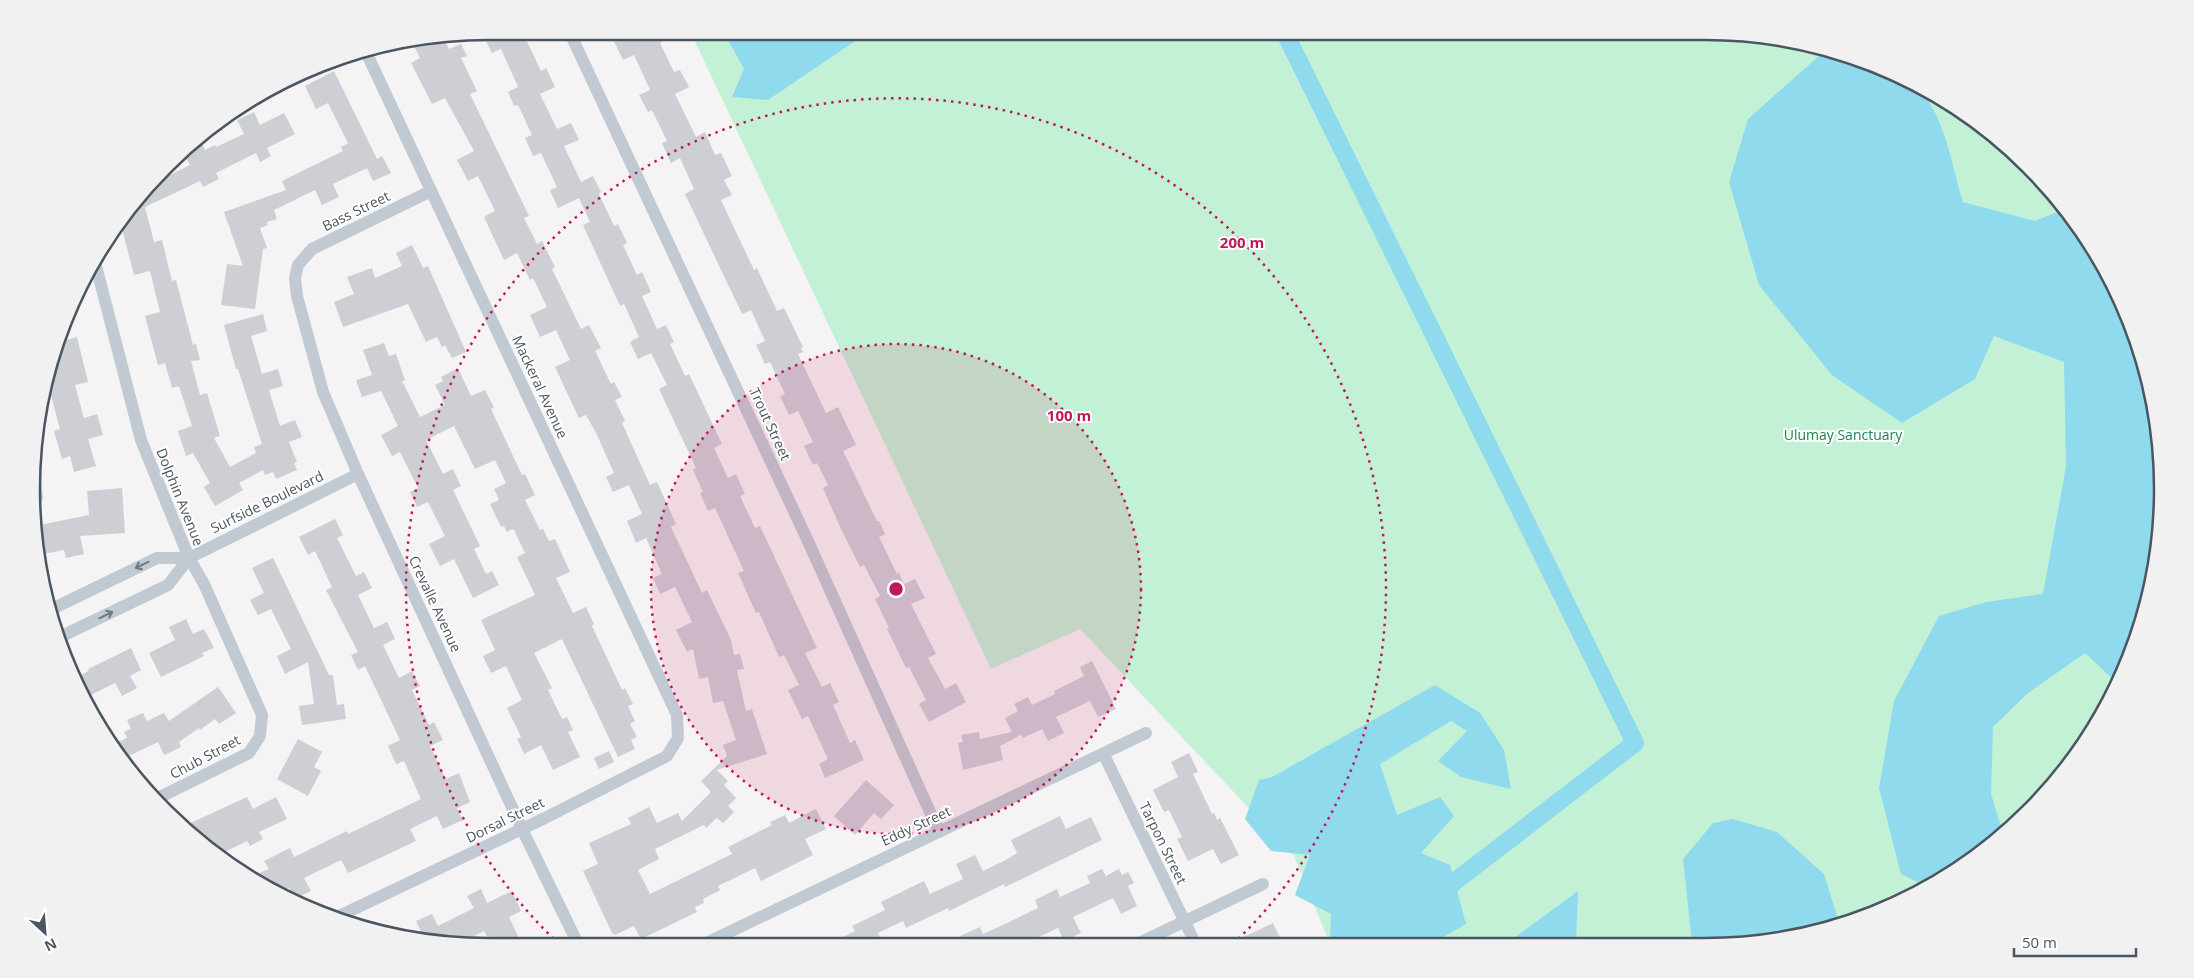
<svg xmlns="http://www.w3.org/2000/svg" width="2194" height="978" font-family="'Open Sans',sans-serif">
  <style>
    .green { fill: #c3f1d5 }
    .water { fill: #90daee }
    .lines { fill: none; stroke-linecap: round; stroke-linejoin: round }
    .canal { stroke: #90daee; stroke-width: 18 }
    .building { fill: #cdcfd5 }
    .minor { stroke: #c1cad2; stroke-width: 12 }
    .oneway { stroke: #6e7983 }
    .ring { fill: none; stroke: #c2185b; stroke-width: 2.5; stroke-dasharray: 2.5 5 }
    .labels { text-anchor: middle; stroke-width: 4; stroke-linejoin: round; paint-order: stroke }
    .street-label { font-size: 14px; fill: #4a5661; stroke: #fff }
    .park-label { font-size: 14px; fill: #17864f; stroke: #fff }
    .rim { fill: none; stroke: #4a5661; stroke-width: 2.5 }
    .centre { fill: #c2185b; stroke: #fff; stroke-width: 2.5 }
    .ring-label { font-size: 15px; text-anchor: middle; font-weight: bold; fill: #c2185b; stroke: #fff; stroke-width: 4; stroke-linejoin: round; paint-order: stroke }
  </style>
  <rect width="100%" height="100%" fill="#f5f3f3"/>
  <polygon class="green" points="690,31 1705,31 1794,40 1880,66 1959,108 2028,165 2085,234 2128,314 2154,399 2163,489 2154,578 2128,664 2068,767 1984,852 1880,912 1765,943 1330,944 1294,856 1080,629 991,669"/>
  <g class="water">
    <polygon points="723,31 870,31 768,100 732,97 744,69"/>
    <path d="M1840 54C1863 61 1898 70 1915 85 1945 112 1951 165 1963 202L2035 221 2065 209 2085 234 2128 314 2154 399 2163 489 2154 578 2128 664 2117 683 2085 653 2028 693 1993 727 1991 794 2003 833 1984 852 1926 886 1901 874 1879 788 1894 701 1939 616 1986 602 2043 594 2066 466 2064 362 1994 336 1975 379 1902 423 1832 375 1759 285 1729 182 1748 119 1820 55Z"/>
    <polygon points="1435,685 1480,713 1504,750 1511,789 1461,777 1438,761 1467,731 1451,721 1380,764 1397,815 1440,797 1454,816 1421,853 1450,865 1466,924 1431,944 1330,944 1331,914 1295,895 1310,855 1271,851 1245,819 1259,780 1272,777"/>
    <polygon points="1733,819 1777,832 1824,874 1838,919 1834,924 1765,943 1692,943 1683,859 1713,823"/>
    <polygon points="1578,891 1576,943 1506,944"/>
  </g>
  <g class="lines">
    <g class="canal">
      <polyline points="1284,31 1635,743 1436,896"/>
      <polyline points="32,486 34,497"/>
    </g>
  </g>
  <g class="building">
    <polygon points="491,31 522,31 541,71 546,68 555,87 540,94 557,129 571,123 579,140 564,146 581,182 593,176 601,192 599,194 614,226 618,224 627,243 623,245 637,275 642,272 651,292 642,296 657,329 666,325 674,342 670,344 685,376 689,374 722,444 714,448 728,478 736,474 745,494 740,496 755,528 760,526 817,648 805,653 822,687 830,683 839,702 833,705 850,743 855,740 864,760 825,778 819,764 828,759 808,716 802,719 788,690 799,685 784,655 779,657 759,612 756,613 738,573 744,571 715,508 708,511 700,493 703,492 693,470 696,468 659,389 667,385 651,353 638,359 630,342 639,337 624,304 620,306 583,225 590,222 579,198 558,208 550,190 557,187 541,153 533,156 525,138 532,135 518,105 514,106 508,92 518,87 501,49 492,53 483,35"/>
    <polygon points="609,31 657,31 662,42 660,43 674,72 680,70 689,87 675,94 696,137 705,132 715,155 721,153 732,176 724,180 732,195 721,200 754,270 757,268 777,311 784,308 803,347 801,348 803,352 798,354 826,413 838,407 856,445 843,451 877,521 879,521 885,534 879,537 897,574 899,573 904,584 915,579 925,598 911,604 936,654 928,658 945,689 956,683 966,702 929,722 919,704 926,700 909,667 906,668 887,629 889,628 875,599 880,596 864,565 860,567 841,529 823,488 828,485 817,463 813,465 804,446 813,442 798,411 789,415 780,396 785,394 770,362 765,364 756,345 765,341 751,310 742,314 685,194 694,189 680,158 671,163 662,143 667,141 652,110 648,112 639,95 650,90 634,55 623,60"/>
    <polygon points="444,39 449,49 461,44 467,56 461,58 477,91 470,94 529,216 524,218 537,244 542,241 555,267 552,269 581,329 589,325 601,348 595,351 611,384 614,382 622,397 615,400 625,421 622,423 650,485 657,482 676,524 671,527 702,593 707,590 731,640 734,655 740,654 744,669 737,670 746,711 752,709 767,754 717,770 728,781 724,785 736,798 728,806 734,812 723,823 717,818 706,828 704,825 655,849 659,859 638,870 650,894 732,854 728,847 772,825 770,822 785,815 789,823 816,809 826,829 805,839 813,855 761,881 755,868 718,886 720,890 703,899 704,903 695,907 697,912 641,939 634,926 615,935 612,933 583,871 598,864 589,843 631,824 628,818 649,807 657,823 678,813 682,821 711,792 701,781 727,756 723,745 736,740 723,701 713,703 708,677 699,679 693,649 687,652 676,630 692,622 675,587 660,594 653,578 662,574 646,538 636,543 627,521 642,514 629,485 613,492 606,477 614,473 597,435 586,415 579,418 555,367 570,360 556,330 540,337 530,315 547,307 533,278 530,280 517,253 504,260 484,217 495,211 478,176 468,181 457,160 474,151 445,98 432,104 411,63 420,58 413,44"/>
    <polygon points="334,71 377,159 382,156 391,173 373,181 367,168 333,184 339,197 322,205 315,190 274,210 277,219 267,222 268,225 260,228 267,248 263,249 255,309 221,305 227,264 243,266 224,212 286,190 282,181 343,151 341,147 348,143 328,103 316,109 305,86"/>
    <polygon points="254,112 260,125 284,113 295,134 267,148 271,156 260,162 256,153 216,173 219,179 203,187 200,181 145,207 154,242 162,240 172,281 176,280 193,345 196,344 200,360 191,361 200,395 207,393 220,436 214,438 230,467 256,453 254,447 262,444 238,369 236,369 224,325 263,314 267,331 251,336 262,374 278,369 283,386 269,390 280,426 295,420 302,437 289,442 297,462 294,463 297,470 276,479 273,472 265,475 263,470 239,483 243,490 215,506 204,487 210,483 193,453 186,456 178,431 192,426 179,386 172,388 165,363 158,365 145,316 160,312 150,271 134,275 121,225 158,181 190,165 182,151 187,145 199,138 205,150 215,145 216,147 244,134 237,120"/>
    <polygon points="412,245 423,268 428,266 466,352 452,358 445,345 442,347 437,337 426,342 408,304 343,327 334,302 354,294 347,277 372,268 375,278 402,266 396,253"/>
    <polygon points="77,337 88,382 75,385 84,418 97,414 103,435 88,439 96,466 74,472 70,456 62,459 54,431 60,429 47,380 50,373 57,371 55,361 62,341"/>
    <polygon points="384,343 389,356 396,354 405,380 402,381 420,417 445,405 435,385 443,381 441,377 458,368 471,396 485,390 494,407 491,409 522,475 525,474 535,495 525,500 540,530 543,529 549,541 555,539 570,572 556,578 573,613 586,607 594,624 592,626 622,690 625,688 633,704 628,706 635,721 630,724 637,737 631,740 635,749 618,757 562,639 534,653 552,688 548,690 562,719 567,717 573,730 568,732 580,757 553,770 541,745 524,754 517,739 521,737 507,708 522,700 506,666 491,673 483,656 495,650 481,620 535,595 517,557 525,553 514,530 512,529 507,532 504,526 501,527 490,504 499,500 494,489 506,483 495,460 475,469 454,426 426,440 443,474 453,469 461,486 453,490 480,546 474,549 486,574 492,571 499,585 473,598 454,559 440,566 429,544 445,536 428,502 417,507 410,492 418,488 400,452 392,456 381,435 398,426 381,391 362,397 356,380 372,375 363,350"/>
    <polygon points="122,488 125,533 80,536 84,554 66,558 64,550 38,555 35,526 89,515 87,491"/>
    <polygon points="335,519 343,535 337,538 356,576 364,572 372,588 358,595 374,628 387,622 395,639 383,645 399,678 412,671 420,686 412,690 429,725 434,722 443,740 430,746 446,779 459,773 470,802 457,808 463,820 443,829 437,816 410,829 416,841 348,873 341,860 304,878 311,891 294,899 289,888 281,891 255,875 269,869 264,861 290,848 294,857 347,831 348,834 421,799 404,761 396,764 388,746 400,740 365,666 358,670 351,655 358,652 326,590 332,587 315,551 308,555 299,537"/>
    <polygon points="273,558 329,675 333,675 337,705 344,704 346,719 302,725 299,706 314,704 308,662 285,674 277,656 291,649 271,609 258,615 250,600 264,593 252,568"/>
    <polygon points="186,619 193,634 204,629 214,648 202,653 204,656 161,677 149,653 175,640 169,627"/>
    <polygon points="131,648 141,670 130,676 137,688 122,696 115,683 85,698 77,677 89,671 88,669"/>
    <polygon points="1092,661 1116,709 1098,717 1090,701 1056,717 1064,733 1048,741 1042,729 1023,738 1021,735 1000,746 1003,760 963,770 958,743 963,742 961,735 979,732 980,739 1012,732 1005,718 1018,711 1014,704 1028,697 1032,705 1055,694 1054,691 1084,676 1080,667"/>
    <polygon points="218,687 236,713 219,724 215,719 200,730 199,728 179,742 181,747 164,755 158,742 125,758 114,744 127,738 124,732 131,729 127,720 143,713 147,721 164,713 169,721"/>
    <polygon points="298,739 322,752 314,767 321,771 308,796 277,779"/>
    <polygon points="609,751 614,762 599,769 594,758"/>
    <polygon points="1189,753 1198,772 1193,774 1212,814 1214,813 1217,820 1220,818 1239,855 1221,864 1213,849 1188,861 1177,839 1182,837 1169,810 1164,812 1153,790 1178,777 1171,762"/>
    <polygon points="866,780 894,805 881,819 874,813 855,835 834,816"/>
    <polygon points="247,797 253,809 276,797 287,819 259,832 263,839 250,846 247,841 221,854 187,833 182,827"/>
    <polygon points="1060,816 1066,829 1091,817 1102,840 1005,887 1004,884 949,911 948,908 906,928 903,921 878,933 884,946 825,946 855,931 852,926 885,910 881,902 924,881 930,894 963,879 956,864 975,855 983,871 1006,860 1017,853 1011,840"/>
    <polygon points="1102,869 1106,876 1119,869 1122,875 1128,872 1134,883 1128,886 1137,906 1121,914 1113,898 1073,917 1081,933 1064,941 1058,928 1022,945 960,945 964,943 960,936 980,927 983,934 1005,924 1038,908 1035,900 1057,889 1060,897 1090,883 1087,876"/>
    <polygon points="481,889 487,903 512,891 521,911 509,917 523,947 499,947 491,936 488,938 484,931 458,944 425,940 416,921 432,914 438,926 474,908 467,896"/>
    <polygon points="1273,923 1283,944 1229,944"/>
  </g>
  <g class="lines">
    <g class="minor">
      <polyline points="569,31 807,539 939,832"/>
      <polyline points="431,191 312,249 298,265 295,278 297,296 323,392 358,474 522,829 579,946"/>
      <polyline points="94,258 141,440 189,558 204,584 262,715 260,736 249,753 158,798"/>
      <polyline points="52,609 157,558 189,558"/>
      <polyline points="62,636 168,585 189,558 358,474"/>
      <polyline points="1104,755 1196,945"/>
      <polyline points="335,918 545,818 667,756 678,738 677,715 366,52"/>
      <polyline points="1135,945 1263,884"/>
      <polyline points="700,946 1146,733"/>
    </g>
  </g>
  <defs><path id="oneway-shaft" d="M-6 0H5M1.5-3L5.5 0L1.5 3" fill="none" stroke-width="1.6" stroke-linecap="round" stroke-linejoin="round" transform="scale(1.25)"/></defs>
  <g class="oneway">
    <use href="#oneway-shaft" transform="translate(142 565) rotate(154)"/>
    <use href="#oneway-shaft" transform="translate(106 615) rotate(-26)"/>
  </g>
  <circle cx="896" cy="589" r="245" fill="#c2185b" fill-opacity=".12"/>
  <g class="ring">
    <circle cx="896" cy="589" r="245"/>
    <path d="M559 944A490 490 0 1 1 1233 944"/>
  </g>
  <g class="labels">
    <g class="street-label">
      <text transform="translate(356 211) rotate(-26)" y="5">Bass Street</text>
      <text transform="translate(540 387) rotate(65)" y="5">Mackeral Avenue</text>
      <text transform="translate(770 424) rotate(65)" y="5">Trout Street</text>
      <text transform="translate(180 497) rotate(68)" y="5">Dolphin Avenue</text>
      <text transform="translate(267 502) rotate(-26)" y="5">Surfside Boulevard</text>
      <text transform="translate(435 604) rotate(65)" y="5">Crevalle Avenue</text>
      <text transform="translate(205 757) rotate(-28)" y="5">Chub Street</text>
      <text transform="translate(505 820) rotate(-26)" y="5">Dorsal Street</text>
      <text transform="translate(916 826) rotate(-25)" y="5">Eddy Street</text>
      <text transform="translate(1163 843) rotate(64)" y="5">Tarpon Street</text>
    </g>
    <g class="park-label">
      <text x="1843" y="440">Ulumay Sanctuary</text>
    </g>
  </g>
  <path d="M0 0H2194V978H0ZM489 40H1705A449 449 0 0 1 2154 489V489A449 449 0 0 1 1705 938H489A449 449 0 0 1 40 489V489A449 449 0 0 1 489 40Z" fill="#f1f1f2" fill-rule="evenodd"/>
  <path class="rim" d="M489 40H1705A449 449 0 0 1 2154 489V489A449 449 0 0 1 1705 938H489A449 449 0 0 1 40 489V489A449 449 0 0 1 489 40Z"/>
  <circle cx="896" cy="589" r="8" class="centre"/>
  <g class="ring-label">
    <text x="1242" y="248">200 m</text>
    <text x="1069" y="421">100 m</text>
  </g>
  <g transform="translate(45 933) rotate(154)" stroke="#ffffff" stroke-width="4" paint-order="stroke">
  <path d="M0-4L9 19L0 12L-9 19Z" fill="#4a5661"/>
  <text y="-8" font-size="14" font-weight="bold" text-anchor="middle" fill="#4a5661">N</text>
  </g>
  <path d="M2014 948v8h122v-8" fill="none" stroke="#4a5661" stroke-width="2.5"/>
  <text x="2022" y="948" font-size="15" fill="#4a5661" stroke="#ffffff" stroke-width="4" paint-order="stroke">50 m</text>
</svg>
